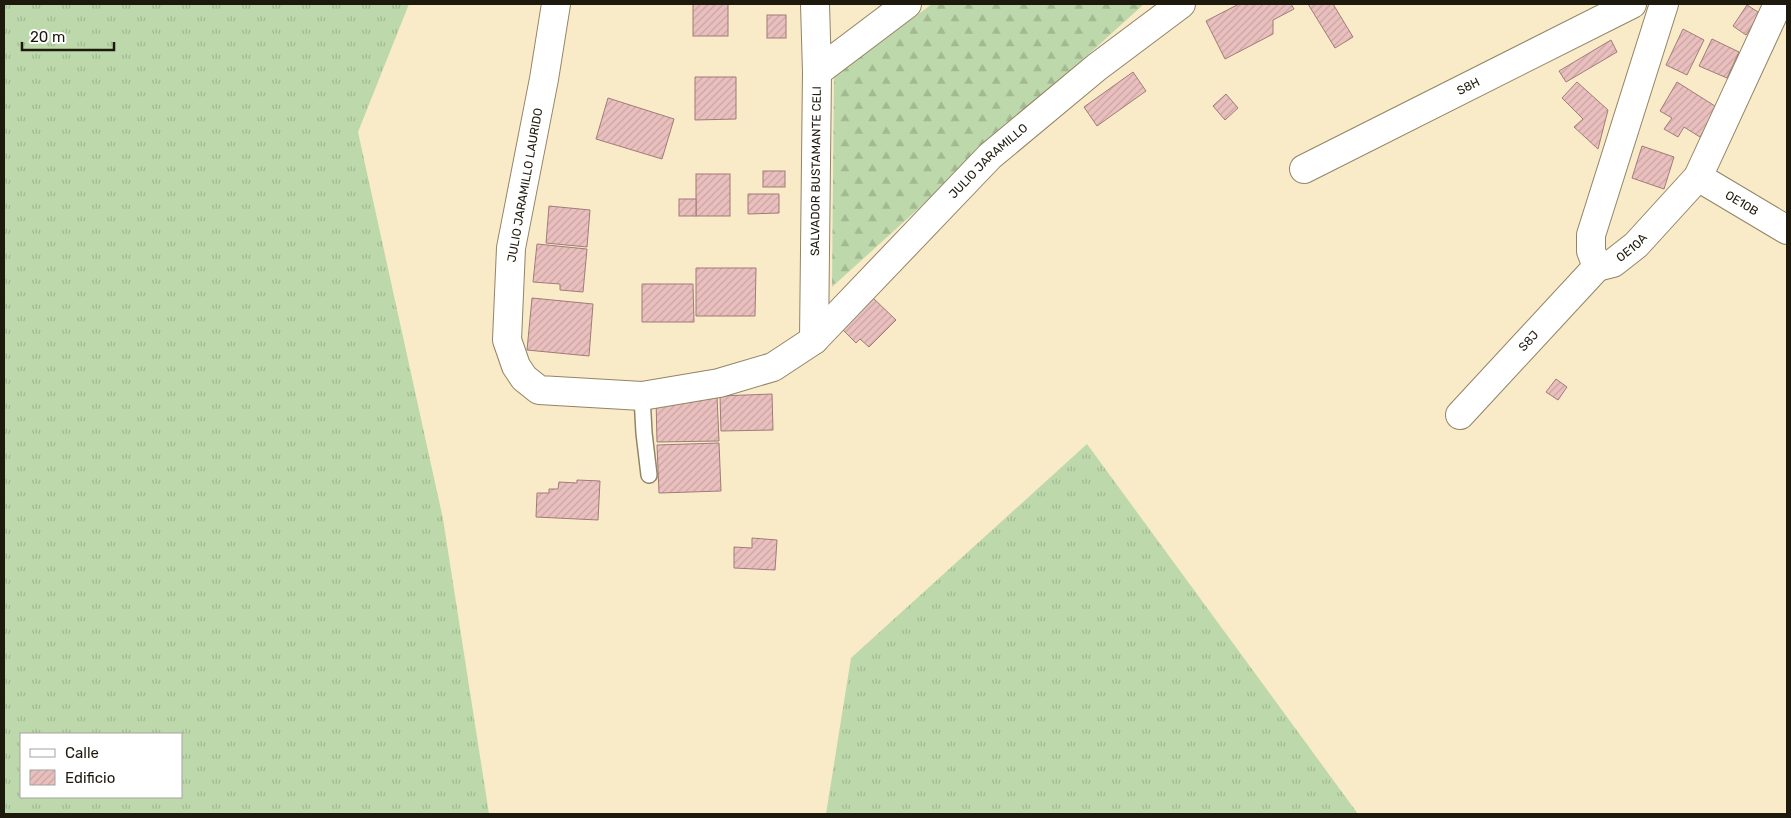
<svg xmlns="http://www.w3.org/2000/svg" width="1791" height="818" font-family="Rubik,sans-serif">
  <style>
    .grass { fill: url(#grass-tufts); fill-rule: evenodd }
    .forest { fill: url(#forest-firs) }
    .building { fill: url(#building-hatch); stroke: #a17b79 }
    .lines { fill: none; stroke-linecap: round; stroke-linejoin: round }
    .lane-casing { stroke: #928465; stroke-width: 18 }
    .street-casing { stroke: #928465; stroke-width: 30 }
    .lane { stroke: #fff; stroke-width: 15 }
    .street { stroke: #fff; stroke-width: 28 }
    .labels { text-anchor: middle; stroke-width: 5; stroke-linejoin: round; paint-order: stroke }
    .street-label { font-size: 12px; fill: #1e190d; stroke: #fff }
  </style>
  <defs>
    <pattern id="grass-tufts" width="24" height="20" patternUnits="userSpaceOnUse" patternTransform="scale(1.25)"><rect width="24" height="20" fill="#bdd8ab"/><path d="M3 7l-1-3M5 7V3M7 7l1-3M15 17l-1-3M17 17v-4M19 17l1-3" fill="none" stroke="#a2b992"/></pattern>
    <pattern id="forest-firs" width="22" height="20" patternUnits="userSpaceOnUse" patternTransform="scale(1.25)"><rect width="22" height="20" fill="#bdd8ab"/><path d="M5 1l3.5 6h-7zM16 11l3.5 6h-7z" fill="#a2b992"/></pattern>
    <pattern id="building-hatch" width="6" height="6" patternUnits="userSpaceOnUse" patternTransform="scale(1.25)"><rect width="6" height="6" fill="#eac0bf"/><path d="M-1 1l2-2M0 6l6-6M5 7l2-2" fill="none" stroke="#c8a4a3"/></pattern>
  </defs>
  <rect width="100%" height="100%" fill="#f9eac8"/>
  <g class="grass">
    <path d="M4 4H409L358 132 443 519 489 814H4ZM21 734H181V797H21Z"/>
    <polygon points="1087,444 1358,814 826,814 851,658"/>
  </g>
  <polygon class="forest" points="932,4 1144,4 832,287 834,77"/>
  <g class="building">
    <rect x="693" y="4" width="35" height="32"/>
    <polygon points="1239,4 1291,4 1294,9 1273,20 1273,34 1225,59 1206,21"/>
    <polygon points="1308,4 1333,4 1353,37 1335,48"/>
    <polygon points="1747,5 1761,14 1746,35 1733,26"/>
    <rect x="767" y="15" width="19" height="23"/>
    <polygon points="1683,29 1704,40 1687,75 1666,65"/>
    <polygon points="1712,39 1739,52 1727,78 1699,66"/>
    <polygon points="1611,40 1617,52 1566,82 1559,71"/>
    <polygon points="1133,72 1146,91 1097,126 1084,107"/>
    <polygon points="695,77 736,77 736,119 695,120"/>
    <polygon points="1577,82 1608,110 1598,149 1574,127 1583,119 1562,98"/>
    <polygon points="1677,82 1718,108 1700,137 1684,127 1678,137 1664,129 1672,118 1660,111"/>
    <polygon points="1226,94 1238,108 1225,120 1213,106"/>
    <polygon points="608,98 674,119 662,159 596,139"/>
    <polygon points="1642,146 1674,157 1664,189 1632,178"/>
    <rect x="763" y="171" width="22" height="16"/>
    <rect x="696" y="174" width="34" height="42"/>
    <polygon points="748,194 779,194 779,213 748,214"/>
    <rect x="679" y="199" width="17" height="17"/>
    <polygon points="549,206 590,210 587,247 546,243"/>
    <polygon points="537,244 587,249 583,292 560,290 560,284 533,282"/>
    <polygon points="696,268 756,268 755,316 696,316"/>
    <polygon points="642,284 693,284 694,322 642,322"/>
    <polygon points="532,298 593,304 589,356 527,350"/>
    <polygon points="873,298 896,320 869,347 860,339 856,343 842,329"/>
    <polygon points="1556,379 1567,387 1558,400 1546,392"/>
    <polygon points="772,394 773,430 721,431 720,396"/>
    <polygon points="717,396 719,441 657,442 656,398"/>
    <polygon points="719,443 721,491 659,493 657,445"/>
    <polygon points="577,480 600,481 598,520 536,517 537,493 549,493 549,489 558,489 559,482 577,483"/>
    <polygon points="752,538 777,540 775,570 734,568 734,547 752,548"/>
  </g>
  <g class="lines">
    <defs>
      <polyline id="lane" points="642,396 644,433 649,475"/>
      <g id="street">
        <path id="s1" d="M556 4 544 79 511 248 507 340 516 366 524 378 539 390 642 396 719 383 773 367 814 340 990 156 1097 67 1181 4"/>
        <path id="s2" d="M1664 4 1591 235V251L1597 267 1613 263 1636 245 1698 177 1778 4"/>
        <polyline points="817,72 907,4"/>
        <path id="s3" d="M1304 169 1632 4"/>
        <path id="s4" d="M1698 177 1787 230"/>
        <path id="s5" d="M814 340 817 72 815 4"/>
        <path id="s6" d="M1460 415 1597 267"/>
      </g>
    </defs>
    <use href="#lane" class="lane-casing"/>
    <use href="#street" class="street-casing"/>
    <use href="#lane" class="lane"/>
    <use href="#street" class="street"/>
  </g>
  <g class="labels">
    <g class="street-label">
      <text dy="4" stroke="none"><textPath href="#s3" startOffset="184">S8H</textPath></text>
      <text dy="4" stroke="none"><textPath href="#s1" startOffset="938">JULIO JARAMILLO</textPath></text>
      <text dy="4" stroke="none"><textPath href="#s5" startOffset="169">SALVADOR BUSTAMANTE CELI</textPath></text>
      <text transform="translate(525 185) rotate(-80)" y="4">JULIO JARAMILLO LAURIDO</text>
      <text dy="4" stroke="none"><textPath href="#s4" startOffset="51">OE10B</textPath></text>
      <text dy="4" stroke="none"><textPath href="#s2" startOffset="316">OE10A</textPath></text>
      <text dy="4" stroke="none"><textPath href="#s6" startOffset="101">S8J</textPath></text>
    </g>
  </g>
  <rect width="1791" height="818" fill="none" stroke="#1e190d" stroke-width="10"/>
  <rect x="20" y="733" width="162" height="65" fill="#ffffff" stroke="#a5a39e"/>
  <rect x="30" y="749" width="25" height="8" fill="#ffffff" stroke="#a5a39e"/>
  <text x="65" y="758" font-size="15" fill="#1e190d">Calle</text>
  <rect x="30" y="770" width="25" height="15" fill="url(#building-hatch)" stroke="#a5a39e"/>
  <text x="65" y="783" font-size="15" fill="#1e190d">Edificio</text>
  <path d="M22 42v8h92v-8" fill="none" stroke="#1e190d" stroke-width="2.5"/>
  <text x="30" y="42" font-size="15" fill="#1e190d" stroke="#ffffff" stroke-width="4" paint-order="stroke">20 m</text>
</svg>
